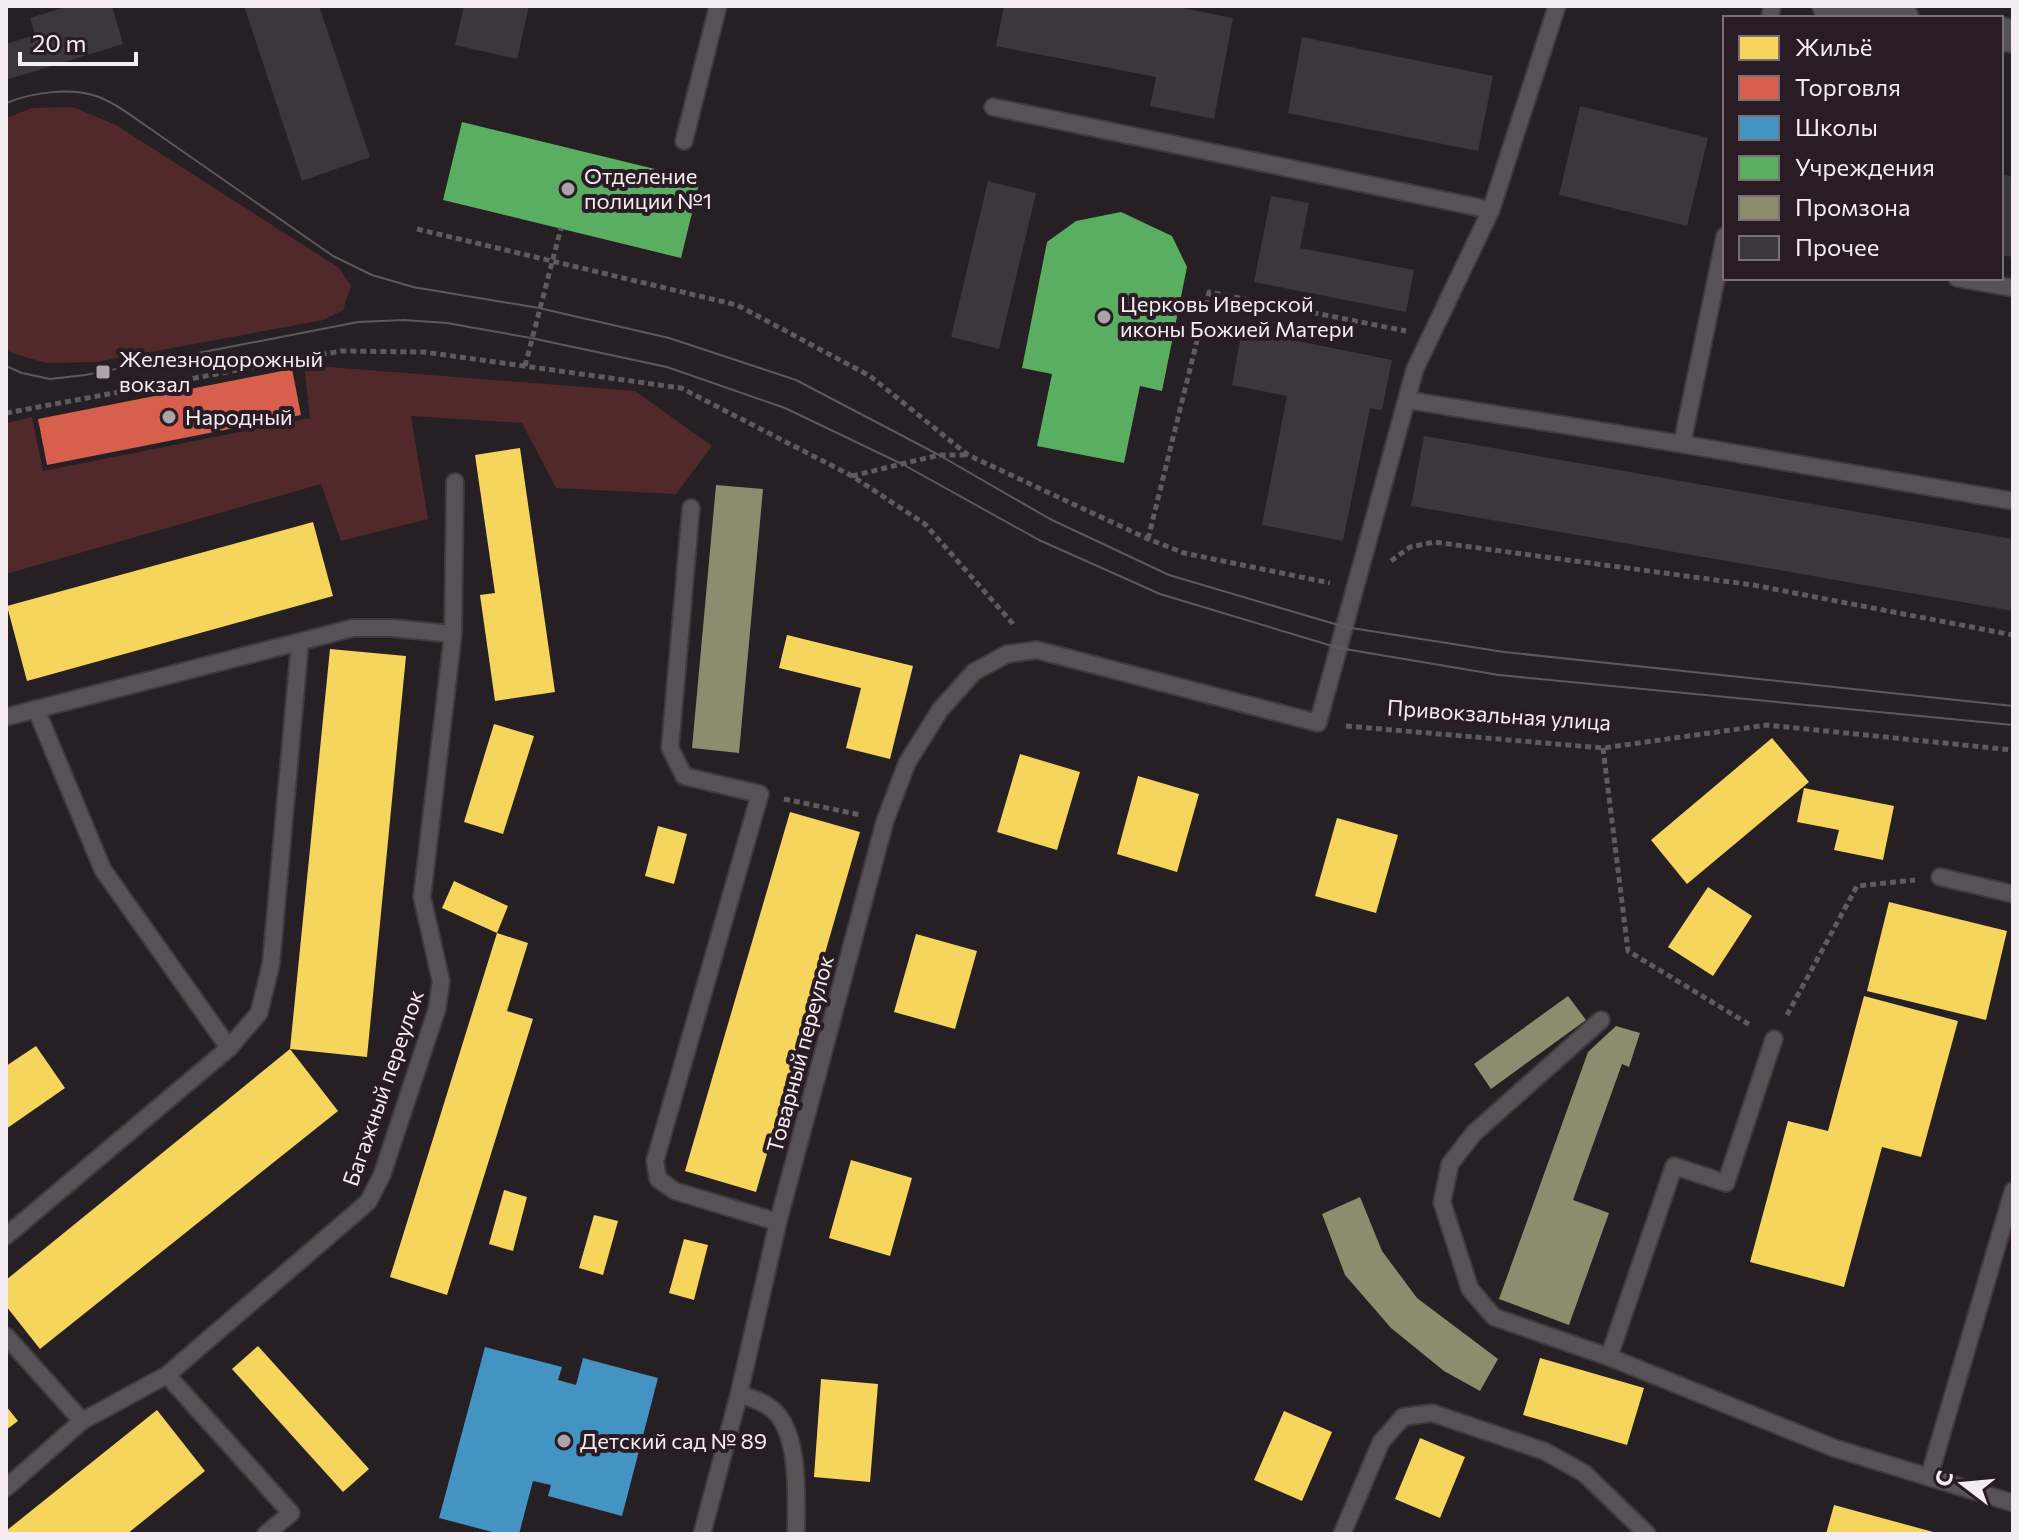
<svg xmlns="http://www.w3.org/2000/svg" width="2019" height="1540" font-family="Commissioner,sans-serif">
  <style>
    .green { fill: #51292b }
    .homes { fill: #f6d55c }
    .shops { fill: #d6604d }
    .schools { fill: #4393c3 }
    .public { fill: #5aae61 }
    .industry { fill: #8c8c6e }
    .building { fill: #3c373b }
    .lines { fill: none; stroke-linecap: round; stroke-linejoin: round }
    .service-casing { stroke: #403a3d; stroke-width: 20 }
    .minor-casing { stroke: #403a3d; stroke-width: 36 }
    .path { stroke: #5f5a5d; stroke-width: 5; stroke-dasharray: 6 4; stroke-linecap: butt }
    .service { stroke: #575255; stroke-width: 16 }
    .minor { stroke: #575255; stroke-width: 32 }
    .tram { stroke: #5d585b; stroke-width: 2 }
    .poi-dot { fill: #ada4a9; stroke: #291c24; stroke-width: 3 }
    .labels { text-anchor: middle; stroke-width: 8; stroke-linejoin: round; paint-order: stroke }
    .poi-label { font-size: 22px; fill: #f5ecf1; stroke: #291c24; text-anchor: start }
    .street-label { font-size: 22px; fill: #f5ecf1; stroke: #291c24 }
  </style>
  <rect width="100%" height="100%" fill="#261f23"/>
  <g class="green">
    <polygon points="73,107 116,125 339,268 351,286 343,310 323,320 96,362 46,363 12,353 6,349 6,118 32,108"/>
    <polygon points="304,365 635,391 712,446 676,494 556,488 522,423 411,416 428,519 341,541 321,484 6,574 6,423 32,417 43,471 310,418"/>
  </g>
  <g class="homes">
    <polygon points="520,448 555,692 495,701 480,595 495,593 475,455"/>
    <polygon points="313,522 333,596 27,681 7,606"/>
    <polygon points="787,635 913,666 890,759 846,748 861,688 779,668"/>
    <polygon points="330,649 406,656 367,1057 290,1049"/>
    <polygon points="494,724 534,736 503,834 464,822"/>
    <polygon points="1772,738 1809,782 1687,884 1651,840"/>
    <polygon points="1020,754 1080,772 1057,850 997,832"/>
    <polygon points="1138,776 1199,794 1177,872 1117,854"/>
    <polygon points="1804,788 1894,806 1883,860 1834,850 1839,830 1797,822"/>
    <polygon points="790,812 860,832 756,1192 685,1171"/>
    <polygon points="1337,818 1398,835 1376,913 1315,896"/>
    <polygon points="658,826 687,834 674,884 645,876"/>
    <polygon points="454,881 508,906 497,933 442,908"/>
    <polygon points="1708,887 1752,916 1713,976 1668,947"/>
    <polygon points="1889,902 2007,931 1986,1020 1867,991"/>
    <polygon points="497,933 528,943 507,1011 533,1019 447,1295 390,1277"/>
    <polygon points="916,934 977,951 955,1029 894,1012"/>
    <polygon points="1864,996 1958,1021 1921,1157 1882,1147 1844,1287 1750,1262 1788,1121 1828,1131"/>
    <polygon points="36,1046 65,1088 6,1129 6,1066"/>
    <polygon points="290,1049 338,1111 40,1349 6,1306 6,1280"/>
    <polygon points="851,1160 912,1178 890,1256 829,1238"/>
    <polygon points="504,1190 527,1197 513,1251 489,1244"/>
    <polygon points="594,1215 618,1221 603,1275 579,1268"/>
    <polygon points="684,1239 708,1245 694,1300 669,1293"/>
    <polygon points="258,1346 369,1469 343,1492 232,1369"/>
    <polygon points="1540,1358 1644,1388 1627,1445 1523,1415"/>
    <polygon points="821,1379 878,1384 870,1482 814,1477"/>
    <polygon points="6,1406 18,1421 6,1430"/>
    <polygon points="157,1410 205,1471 127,1534 6,1534 6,1531"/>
    <polygon points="1284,1411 1332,1432 1302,1501 1254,1480"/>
    <polygon points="1420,1438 1465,1457 1440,1518 1395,1499"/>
    <polygon points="1834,1505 1937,1533 1937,1534 1826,1534"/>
  </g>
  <polygon class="shops" points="292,369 301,415 47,465 38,419"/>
  <polygon class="schools" points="485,1347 562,1367 558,1380 576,1385 583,1358 658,1378 622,1516 548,1496 551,1485 533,1481 519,1534 500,1534 439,1518"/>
  <g class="public">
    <polygon points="462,122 700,180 681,258 443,200"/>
    <polygon points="1121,212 1172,236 1187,267 1162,391 1140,386 1124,463 1037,446 1052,374 1022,368 1047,242 1076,221"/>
  </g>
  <g class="industry">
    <polygon points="716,485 763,489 739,753 692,748"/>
    <polygon points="1568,996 1586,1020 1491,1089 1474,1064"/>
    <polygon points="1616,1026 1640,1033 1629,1067 1622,1064 1573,1200 1609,1213 1569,1325 1499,1299 1588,1052"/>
    <polygon points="1360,1197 1382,1251 1417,1298 1498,1359 1480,1391 1444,1371 1391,1328 1345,1275 1322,1214"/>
  </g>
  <g class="building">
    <polygon points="69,6 112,6 123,44 6,80 6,44 35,35 30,18"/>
    <polygon points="244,6 319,6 370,157 302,181"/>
    <polygon points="464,6 529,6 517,59 455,45"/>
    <polygon points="1004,6 1173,6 1233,18 1214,119 1150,106 1156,77 996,46"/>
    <polygon points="1302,37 1493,76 1478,151 1288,113"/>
    <polygon points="1580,106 1708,138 1687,226 1559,195"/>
    <polygon points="2001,174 2013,177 2013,257 2001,255"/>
    <polygon points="988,181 1036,193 999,349 951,337"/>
    <polygon points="1271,196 1309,203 1300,248 1414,270 1406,312 1254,282"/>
    <polygon points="1242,330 1392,360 1382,410 1370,408 1343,541 1262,525 1287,396 1232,385"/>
    <polygon points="1424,436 2013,539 2013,611 1411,506"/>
  </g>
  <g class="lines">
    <defs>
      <g id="service">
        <polyline points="1770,18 1772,6"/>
        <polyline points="993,107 1491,210"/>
        <polyline points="684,141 718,6"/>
        <polyline points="1957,278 2013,288"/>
        <polyline points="1407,400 1682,444 2013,501"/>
        <polyline points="1682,444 1725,236"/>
        <polyline points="691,508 670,748 684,776 760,794 655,1161 658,1179 675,1191 778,1222"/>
        <polyline points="36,709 103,870 229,1048"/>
        <polyline points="6,717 353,628 392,628 453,634"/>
        <polyline points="1940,877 2013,894"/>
        <polyline points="1601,1020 1474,1133 1450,1164 1442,1202 1470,1289 1494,1317 1609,1357 1834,1448 2013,1503"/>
        <polyline points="6,1236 229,1048 259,1013 271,964 300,642"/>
        <polyline points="6,1336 82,1421"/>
        <polyline points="1609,1357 1674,1166 1726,1183 1774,1039"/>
        <polyline points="167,1375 291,1513 266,1534"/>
        <path d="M739 1394C751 1398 762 1401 772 1409 801 1433 796 1499 796 1534"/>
        <polyline points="1929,1477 2013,1191"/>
        <polyline points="6,1488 82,1421 167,1375 368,1202 382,1175 437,1009 441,981 422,897 453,634 455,482"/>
        <polyline points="702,1534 739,1394 778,1222 885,821 907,763 940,710 974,672 1007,654 1037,650 1318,723 1415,369 1491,210 1557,6"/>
        <polyline points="1342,1534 1381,1442 1403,1417 1432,1413 1544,1451 1584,1473 1647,1534"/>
      </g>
      <g id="minor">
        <polyline points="1829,6 1902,18"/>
        <polyline points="2001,34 2013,36"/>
      </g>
    </defs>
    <use href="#service" class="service-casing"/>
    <use href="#minor" class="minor-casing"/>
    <g class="path">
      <polyline points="417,229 737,305 870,376 968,455 1148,539 1184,553 1330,583"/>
      <polyline points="525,366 561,228"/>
      <polyline points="6,413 341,351 424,352 681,388 852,476 925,524 1015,626"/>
      <polyline points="852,476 939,455 967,455"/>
      <polyline points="1148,539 1209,292 1406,331"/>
      <polyline points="1391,561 1410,547 1434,542 1753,585 2013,635"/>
      <polyline points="1346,726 1603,748 1767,725 2013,750"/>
      <polyline points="1603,748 1628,951 1750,1025"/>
      <polyline points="784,799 861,815"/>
      <polyline points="1787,1015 1857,886 1915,880"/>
    </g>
    <use href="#service" class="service"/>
    <use href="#minor" class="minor"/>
    <g class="tram">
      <path d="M6 103C34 92 70 87 99 97 115 103 129 114 142 123L333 256 372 275 413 287 539 308 669 338 796 380 939 455 1050 519 1169 575 1345 627 1504 652 2013 706"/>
      <polyline points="6,366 22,373 50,379 85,375 358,322 404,320 447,323 531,338 667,367 785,408 904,465 1039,540 1160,594 1339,648 1499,675 2013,725"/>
    </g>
  </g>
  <g class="poi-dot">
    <circle cx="568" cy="189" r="8"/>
    <circle cx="1104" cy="317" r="8"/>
    <rect x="95" y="364" width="16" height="16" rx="4"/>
    <circle cx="169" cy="417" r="8"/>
    <circle cx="564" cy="1441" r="8"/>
  </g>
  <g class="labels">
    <g class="poi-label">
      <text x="584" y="184">Отделение<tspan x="584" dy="25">полиции №1</tspan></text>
      <text x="1120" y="312">Церковь Иверской<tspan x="1120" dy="25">иконы Божией Матери</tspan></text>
      <text x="119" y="367">Железнодорожный<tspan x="119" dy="25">вокзал</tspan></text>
      <text x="185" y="425">Народный</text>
      <text x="580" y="1449">Детский сад № 89</text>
    </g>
    <g class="street-label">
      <text transform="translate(1499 715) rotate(4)" y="8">Привокзальная улица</text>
      <text transform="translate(800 1054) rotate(-75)" y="8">Товарный переулок</text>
      <text transform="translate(383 1088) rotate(-71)" y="8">Багажный переулок</text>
    </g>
  </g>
  <rect width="2019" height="1540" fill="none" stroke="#f5ecf1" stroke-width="16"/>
  <rect x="1723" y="16" width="280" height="264" fill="#291c24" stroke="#7b6f76" stroke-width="2"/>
  <rect x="1739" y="36" width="40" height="24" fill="#f6d55c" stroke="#7b6f76" stroke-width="2"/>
  <text x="1795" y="56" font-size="24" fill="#f5ecf1">Жильё</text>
  <rect x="1739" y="76" width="40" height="24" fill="#d6604d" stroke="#7b6f76" stroke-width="2"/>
  <text x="1795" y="96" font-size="24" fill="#f5ecf1">Торговля</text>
  <rect x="1739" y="116" width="40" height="24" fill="#4393c3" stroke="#7b6f76" stroke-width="2"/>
  <text x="1795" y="136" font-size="24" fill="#f5ecf1">Школы</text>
  <rect x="1739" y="156" width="40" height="24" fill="#5aae61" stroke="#7b6f76" stroke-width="2"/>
  <text x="1795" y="176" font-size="24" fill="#f5ecf1">Учреждения</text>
  <rect x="1739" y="196" width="40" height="24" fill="#8c8c6e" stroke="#7b6f76" stroke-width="2"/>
  <text x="1795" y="216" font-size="24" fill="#f5ecf1">Промзона</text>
  <rect x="1739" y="236" width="40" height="24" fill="#3c373b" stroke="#7b6f76" stroke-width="2"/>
  <text x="1795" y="256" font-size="24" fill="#f5ecf1">Прочее</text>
  <g transform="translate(1963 1484) rotate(286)" stroke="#291c24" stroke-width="6" paint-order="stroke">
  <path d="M0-6L14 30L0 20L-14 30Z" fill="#f5ecf1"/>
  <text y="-12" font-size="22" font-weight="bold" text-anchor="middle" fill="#f5ecf1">С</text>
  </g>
  <path d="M20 52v12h116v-12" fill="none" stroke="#f5ecf1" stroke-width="4"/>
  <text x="32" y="52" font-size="24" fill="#f5ecf1" stroke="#291c24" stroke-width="6" paint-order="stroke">20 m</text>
</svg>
